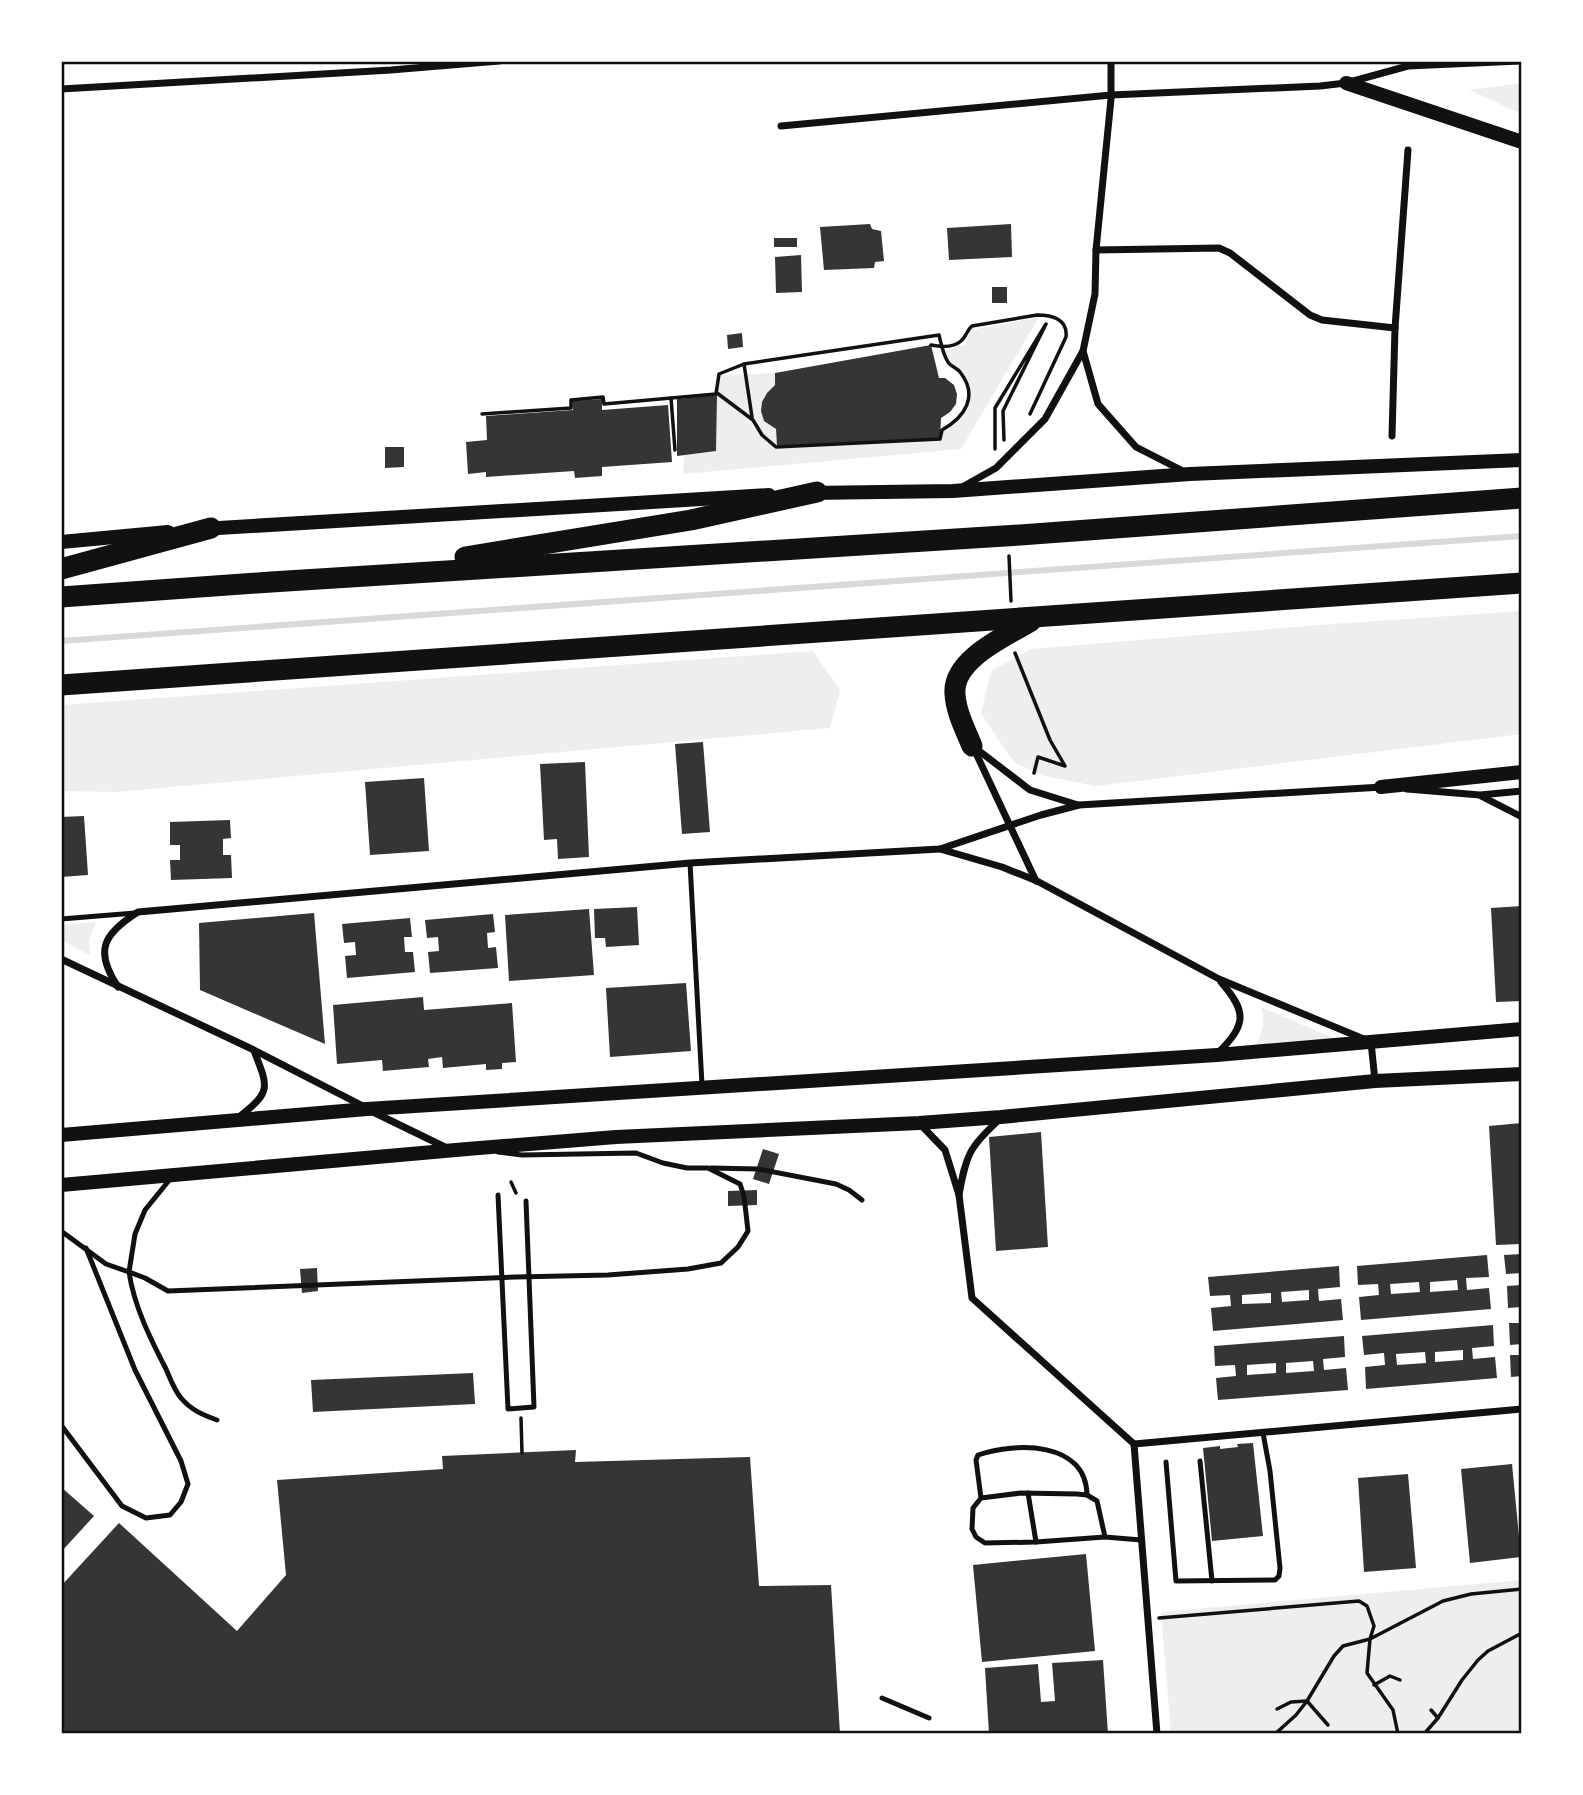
<svg xmlns="http://www.w3.org/2000/svg" width="1583" height="1795" font-family="Ubuntu,sans-serif">
  <style>
    .green { fill: #eee }
    .lines { fill: none; stroke-linecap: round; stroke-linejoin: round }
    .stream { stroke: #d9d9d9; stroke-width: 6 }
    .building { fill: #353535; fill-rule: evenodd }
    .path { stroke: #111; stroke-width: 3.5 }
    .service { stroke: #111; stroke-width: 5 }
    .minor { stroke: #111; stroke-width: 7 }
    .secondary { stroke: #111; stroke-width: 14 }
    .motorway { stroke: #111; stroke-width: 21 }
    .neatline { fill: none; stroke: #111; stroke-width: 2.5 }
  </style>
  <rect width="100%" height="100%" fill="#fff"/>
  <g class="green">
    <polygon points="1522,83 1522,114 1469,90"/>
    <path d="M1039 317 961 449 683 474 684 455 716 451 717 395 720 375 775 373V385C763 396 760 405 764 421L776 429 777 447 941 429C962 421 977 397 962 375 959 371 953 368 950 364 946 360 942 355 939 351L965 345 971 330Z"/>
    <polygon points="1522,611 1522,734 1096,786 1044,776 1014,762 981,714 991,671 1031,649 1319,625"/>
    <polygon points="813,651 840,690 830,728 116,792 61,791 61,705"/>
    <polygon points="96,922 89,940 90,955 61,940 61,925"/>
    <path d="M1261 1007 1333 1038 1254 1047C1263 1035 1265 1020 1261 1007Z"/>
    <polygon points="1522,1580 1522,1734 1171,1734 1161,1612"/>
  </g>
  <g class="lines">
    <polyline class="stream" points="61,641 1522,536"/>
  </g>
  <g class="building">
    <polygon points="870,224 872,229 881,231 884,261 875,262 874,268 824,270 820,227"/>
    <polygon points="1011,224 1012,257 949,260 947,228"/>
    <rect x="774" y="238" width="23" height="9"/>
    <polygon points="801,255 802,292 776,293 775,257"/>
    <rect x="992" y="287" width="15" height="16"/>
    <polygon points="742,333 743,347 728,349 727,335"/>
    <polygon points="931,345 939,378 945,378 954,385 957,394 956,404 950,412 941,418 940,439 777,446 776,429 764,421 761,411 762,402 767,393 775,385 775,373"/>
    <polygon points="717,395 716,451 677,456 677,399"/>
    <polygon points="602,399 602,410 668,405 672,462 602,467 602,476 575,478 574,471 486,477 486,472 468,474 466,442 487,440 486,416 573,410 572,401"/>
    <polygon points="385,447 404,447 404,467 385,468"/>
    <polygon points="703,742 710,832 682,834 675,744"/>
    <polygon points="585,762 589,857 558,859 557,839 544,840 540,764"/>
    <polygon points="424,778 429,851 370,855 365,782"/>
    <polygon points="84,816 88,875 61,877 61,817"/>
    <polygon points="230,820 231,838 223,839 223,855 231,855 232,878 171,880 170,860 180,860 180,845 170,845 170,822"/>
    <polygon points="1522,906 1522,1001 1496,1002 1491,908"/>
    <polygon points="637,907 639,945 606,947 605,938 595,938 594,909"/>
    <polygon points="589,909 594,975 509,981 505,915"/>
    <polygon points="314,913 325,1044 200,990 199,923"/>
    <polygon points="493,914 495,932 487,933 488,948 496,947 498,968 430,973 428,952 439,951 438,937 427,938 425,920"/>
    <polygon points="410,918 412,937 404,937 405,952 413,952 415,972 347,978 345,956 356,955 355,942 344,943 342,924"/>
    <polygon points="686,983 691,1051 610,1057 606,988"/>
    <polygon points="423,997 424,1010 512,1003 516,1062 502,1063 502,1069 486,1070 486,1064 443,1068 442,1057 428,1059 429,1067 383,1071 382,1060 337,1064 333,1005"/>
    <polygon points="1522,1123 1522,1244 1496,1245 1489,1126"/>
    <polygon points="1041,1132 1048,1247 996,1251 989,1137"/>
    <polygon points="763,1149 779,1154 769,1184 753,1179"/>
    <polygon points="757,1190 757,1205 728,1206 728,1191"/>
    <polygon points="1522,1254 1522,1273 1506,1274 1504,1255"/>
    <path d="M1487 1255 1489 1277 1466 1278 1467 1290 1489 1288 1491 1309 1361 1320 1359 1297 1379 1295 1378 1284 1358 1285 1357 1266ZM1457 1280 1458 1290 1430 1292V1282ZM1419 1282 1420 1292 1391 1294 1390 1284Z"/>
    <path d="M1339 1266 1340 1287 1318 1289 1319 1301 1341 1299 1343 1320 1213 1331 1211 1308 1231 1306 1230 1295 1210 1296 1208 1277ZM1309 1290V1300L1282 1302 1281 1292ZM1271 1293V1303L1242 1304V1295Z"/>
    <polygon points="317,1268 318,1291 302,1293 300,1269"/>
    <polygon points="1522,1285 1522,1307 1508,1308 1507,1286"/>
    <polygon points="1509,1323 1522,1323 1522,1344 1510,1345"/>
    <path d="M1493 1325 1494 1346 1472 1348 1473 1359 1495 1357 1497 1378 1366 1389 1365 1367 1385 1365 1384 1353 1364 1355 1362 1336ZM1463 1350V1360L1435 1362V1352ZM1425 1352 1426 1363 1397 1365 1396 1354Z"/>
    <path d="M1344 1336 1345 1357 1323 1359 1324 1370 1346 1368 1348 1390 1218 1400 1216 1378 1236 1376 1235 1365 1215 1366 1214 1346ZM1313 1361 1314 1371 1286 1373V1363ZM1276 1363V1373L1247 1375V1365Z"/>
    <polygon points="1510,1355 1522,1355 1522,1376 1511,1377"/>
    <polygon points="473,1373 475,1404 313,1412 311,1380"/>
    <polygon points="1253,1443 1263,1536 1212,1541 1203,1448 1220,1446 1220,1449 1238,1447 1237,1444"/>
    <polygon points="576,1450 575,1462 750,1457 759,1586 831,1585 840,1734 61,1734 61,1586 119,1523 237,1631 286,1575 277,1480 443,1469 442,1456"/>
    <polygon points="1512,1464 1521,1557 1470,1563 1461,1469"/>
    <polygon points="1408,1474 1416,1568 1364,1572 1358,1478"/>
    <polygon points="61,1487 94,1516 61,1552"/>
    <polygon points="1086,1554 1095,1651 982,1662 973,1565"/>
    <polygon points="1103,1660 1108,1734 989,1734 985,1668 1038,1664 1041,1702 1055,1701 1052,1663"/>
  </g>
  <g class="lines">
    <g class="path">
      <path d="M931 345C941 347 953 348 961 341 966 337 967 330 972 326L1037 315C1052 315 1068 319 1066 337L1030 414"/>
      <polyline points="744,364 752,417"/>
      <polyline points="671,398 675,450"/>
      <path d="M482 414 571 408V400L603 397 604 404 716 394 719 374 744 364 939 335C941 343 943 355 948 362 950 366 957 368 960 372 979 396 965 417 942 430L940 439 776 447 762 435 753 420 717 393"/>
      <polyline points="995,449 995,408 1046,324 1003,411 1004,440"/>
      <polyline points="1009,556 1011,601"/>
      <polyline points="1015,653 1050,740 1065,766 1038,757 1034,773"/>
      <polyline points="511,1182 516,1193"/>
      <polyline points="521,1418 522,1453"/>
      <polyline points="1159,1618 1359,1601 1367,1606 1374,1626 1370,1639 1343,1646 1334,1656 1307,1701 1296,1715 1275,1734"/>
      <polyline points="1374,1685 1390,1676 1400,1680"/>
      <polyline points="1277,1709 1291,1702 1307,1701 1328,1725"/>
      <polyline points="1431,1710 1438,1718"/>
      <polyline points="1398,1734 1393,1710 1367,1673 1370,1639 1443,1601 1471,1594 1522,1589"/>
      <polyline points="1424,1734 1438,1718 1462,1680 1478,1660 1488,1651 1522,1633"/>
    </g>
    <g class="service">
      <polyline points="690,863 702,1085"/>
      <polyline points="61,919 135,913"/>
      <polyline points="711,1168 758,1169 836,1184 849,1190 862,1200"/>
      <polyline points="171,1178 145,1210 135,1234 129,1272 145,1278 168,1291 516,1277 608,1275 688,1269 721,1263 738,1247 748,1231 744,1196 740,1184 708,1168 687,1168 663,1163 636,1153 522,1155 498,1152"/>
      <polyline points="498,1195 508,1409 534,1407 526,1201"/>
      <path d="M61 1231 106 1264 129 1272C134 1306 150 1338 166 1369 170 1378 174 1390 181 1398 191 1410 203 1415 217 1420"/>
      <polyline points="61,1425 122,1506 146,1518 170,1515 181,1502 188,1484 181,1461 135,1370 86,1248"/>
      <polyline points="1200,1461 1212,1581"/>
      <polyline points="1166,1462 1176,1581 1275,1580 1279,1576 1280,1568 1270,1471 1263,1433"/>
      <polyline points="1028,1493 1036,1542"/>
      <path d="M981 1498 976 1460 978 1455C1016 1442 1086 1441 1087 1495"/>
      <polyline points="1105,1537 1097,1501 1087,1495 1077,1494 1021,1493 981,1498 973,1508 972,1529 976,1537 985,1543 1036,1542 1105,1537 1141,1540"/>
      <polyline points="882,1698 929,1718"/>
    </g>
    <g class="minor">
      <polyline points="61,89 391,70 499,61"/>
      <polyline points="781,126 1111,95 1320,86 1346,83 1408,66 1520,61"/>
      <polyline points="1096,250 1219,248 1230,253 1310,315 1322,320 1395,328"/>
      <polyline points="1083,351 1098,404 1136,447 1185,472"/>
      <polyline points="1392,436 1395,328 1408,150"/>
      <polyline points="964,486 996,468 1045,419 1083,351 1095,294 1096,250 1111,99 1111,61"/>
      <polyline points="974,747 1030,790 1078,805"/>
      <polyline points="974,749 1036,881"/>
      <polyline points="1407,789 1480,795 1522,791"/>
      <polyline points="1481,796 1522,817"/>
      <polyline points="940,849 1002,867 1037,881 1219,979 1371,1042 1375,1081"/>
      <polyline points="61,959 254,1050 363,1106"/>
      <path d="M118 987C94 951 103 934 138 912L690 863 940 849 1041 815 1079 805 1382 787"/>
      <path d="M1217 1054C1246 1025 1248 1013 1221 982"/>
      <polyline points="373,1112 447,1148"/>
      <path d="M239 1117C271 1092 269 1088 254 1051"/>
      <path d="M920 1124 945 1150 959 1195C966 1155 969 1147 1000 1119"/>
      <polyline points="959,1195 972,1298 1134,1444 1157,1734"/>
      <polyline points="1134,1444 1522,1409"/>
    </g>
    <g class="secondary">
      <polyline points="1346,83 1522,142"/>
      <polyline points="810,493 953,491 1190,474 1522,460"/>
      <polyline points="202,529 769,495"/>
      <polyline points="61,542 168,532"/>
      <polyline points="1381,787 1522,772"/>
      <polyline points="61,1135 367,1109 1217,1055 1522,1029"/>
      <polyline points="61,1185 467,1149 616,1137 919,1123 1001,1117 1375,1081 1522,1074"/>
    </g>
    <g class="motorway">
      <polyline points="465,557 691,520 817,492"/>
      <polyline points="61,569 211,528"/>
      <polyline points="61,597 271,582 1020,535 1522,498"/>
      <polyline points="61,685 1522,583"/>
      <path d="M972 746C965 729 956 712 955 694 952 659 1007 636 1031 621"/>
    </g>
  </g>
  <rect width="1583" height="1795" fill="none" stroke="#ffffff" stroke-width="126"/>
  <rect x="63" y="63" width="1457" height="1669" class="neatline"/>
</svg>
